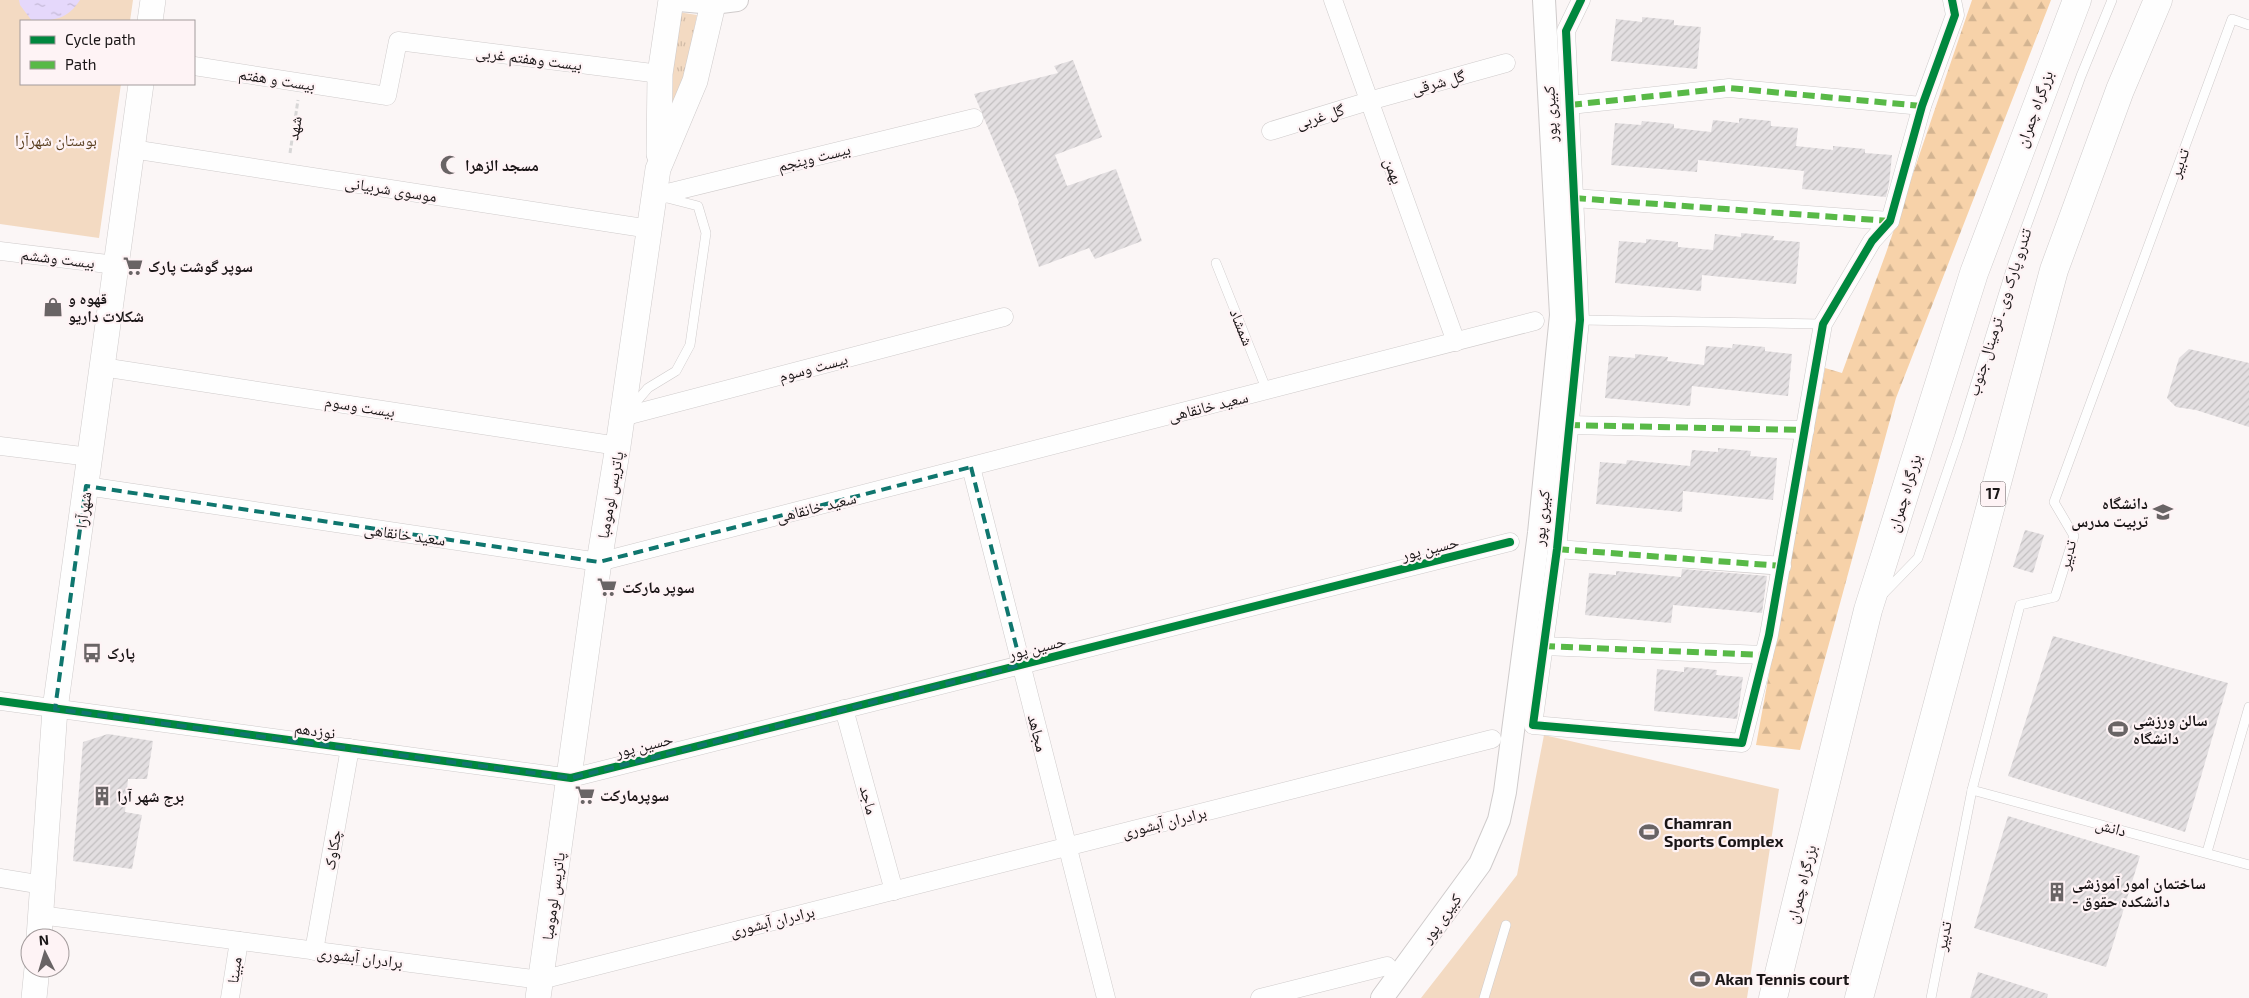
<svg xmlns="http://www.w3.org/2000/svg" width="2249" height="998" font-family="'Exo 2','Noto Naskh Arabic',sans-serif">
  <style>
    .grass { fill: url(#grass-tufts) }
    .forest { fill: url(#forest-firs) }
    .park { fill: #f3dac2 }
    .water { fill: url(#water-ripples) }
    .building { fill: url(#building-hatch) }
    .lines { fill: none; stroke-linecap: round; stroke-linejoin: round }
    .service-casing { stroke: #cfcbcb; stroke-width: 10 }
    .minor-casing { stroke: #cfcbcb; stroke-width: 19 }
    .tertiary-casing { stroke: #cfcbcb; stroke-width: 24 }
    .secondary-casing { stroke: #cfcbcb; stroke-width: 26 }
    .trunk-casing { stroke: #cfcbcb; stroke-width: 29 }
    .path { stroke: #d8d7d7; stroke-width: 3; stroke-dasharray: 5 2.5; stroke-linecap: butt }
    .service { stroke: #fefefe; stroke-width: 9 }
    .minor { stroke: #fefefe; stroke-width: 18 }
    .tertiary { stroke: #fefefe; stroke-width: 22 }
    .secondary { stroke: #fefefe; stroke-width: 25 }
    .trunk { stroke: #fefefe; stroke-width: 28 }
    .quiet { stroke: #58b947; stroke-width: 6; stroke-dasharray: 12 6; stroke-linecap: butt }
    .cycleway-casing { stroke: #fef3f5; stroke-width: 11 }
    .cycleway { stroke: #00873e; stroke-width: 8 }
    .marked { fill: none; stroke: #0f766e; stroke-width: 4; stroke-dasharray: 10 6; stroke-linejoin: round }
    .labels { text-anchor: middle; stroke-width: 4.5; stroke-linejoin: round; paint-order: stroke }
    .shield { fill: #fef3f5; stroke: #5e585a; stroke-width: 1 }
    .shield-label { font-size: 15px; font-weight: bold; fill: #1a1617 }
    .street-label { font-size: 16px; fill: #1a1617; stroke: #fef3f5 }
    .park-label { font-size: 16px; fill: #593e1f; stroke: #fef3f5 }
    .poi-label { font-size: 16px; font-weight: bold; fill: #1a1617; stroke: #fef3f5; text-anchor: start }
  </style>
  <defs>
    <pattern id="grass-tufts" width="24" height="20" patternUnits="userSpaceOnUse" patternTransform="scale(1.25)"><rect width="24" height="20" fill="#f3dac2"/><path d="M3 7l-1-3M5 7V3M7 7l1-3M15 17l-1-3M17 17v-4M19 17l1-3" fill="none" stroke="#d0baa6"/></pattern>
    <pattern id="forest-firs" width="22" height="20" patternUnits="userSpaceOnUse" patternTransform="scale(1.25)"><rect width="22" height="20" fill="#f7d2a9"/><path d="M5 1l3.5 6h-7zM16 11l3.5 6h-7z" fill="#d3b491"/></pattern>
    <pattern id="water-ripples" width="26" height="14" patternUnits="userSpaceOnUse" patternTransform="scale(1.25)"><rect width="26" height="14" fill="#e5d8fb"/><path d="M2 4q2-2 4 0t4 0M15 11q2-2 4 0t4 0" fill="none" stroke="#c4b9d6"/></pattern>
    <pattern id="building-hatch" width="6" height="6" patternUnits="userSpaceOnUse" patternTransform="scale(1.25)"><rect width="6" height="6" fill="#e3dfe1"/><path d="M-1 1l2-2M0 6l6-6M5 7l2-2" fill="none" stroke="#c2bfc0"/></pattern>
  </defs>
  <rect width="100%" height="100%" fill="#fbf6f6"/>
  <polygon class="grass" points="678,12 697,15 678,111 663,108"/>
  <polygon class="forest" points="1972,0 2051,0 1896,398 1800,750 1756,745 1825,368 1842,373 1886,253"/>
  <g class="park">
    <polygon points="0,0 133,0 130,21 21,21 21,84 121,84 99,238 0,224"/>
    <polygon points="1544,735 1779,789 1747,998 1421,998 1517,875"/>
  </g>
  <path class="water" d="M19 0H80C68 19 54 21 32 21L20 5Z"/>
  <g class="building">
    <polygon points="1642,17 1674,20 1674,25 1701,27 1697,69 1611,61 1616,19 1642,22"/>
    <polygon points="1073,60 1102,137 1055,155 1067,186 1116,169 1142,241 1095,259 1089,248 1039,267 1018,204 1019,203 974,94 1058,73 1054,66"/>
    <polygon points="1739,118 1771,121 1771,126 1798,128 1796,146 1833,150 1833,146 1865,149 1865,153 1892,155 1889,184 1886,197 1802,189 1804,171 1698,160 1697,172 1611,165 1615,123 1641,125 1642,121 1674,124 1674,128 1711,132 1713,120 1739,123"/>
    <polygon points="1741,233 1774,236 1773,240 1800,242 1796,284 1702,275 1701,291 1615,283 1619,241 1646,243 1646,239 1678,242 1678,247 1713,250 1715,234 1741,237"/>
    <polygon points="1733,344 1765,347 1765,351 1792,354 1788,396 1692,386 1690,406 1605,398 1609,356 1635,358 1635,354 1668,357 1667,361 1704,365 1706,346 1732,348"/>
    <polygon points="2189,349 2249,363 2249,427 2196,410 2176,407 2167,398 2179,358"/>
    <polygon points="1718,448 1751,451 1750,456 1777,458 1773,500 1683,491 1682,512 1596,504 1600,462 1626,464 1627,460 1690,466 1692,450 1718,452"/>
    <polygon points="2025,530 2044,535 2033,573 2013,567"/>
    <polygon points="1682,569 1767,576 1762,613 1673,605 1671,623 1585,615 1589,573 1616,575 1616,571 1681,577"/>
    <polygon points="2053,636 2228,683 2185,832 2008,776"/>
    <polygon points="1684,667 1717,670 1716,675 1743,677 1737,719 1654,711 1657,669 1684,672"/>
    <polygon points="108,734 153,741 147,779 128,779 125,812 142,815 132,869 73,861 83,742"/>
    <polygon points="2008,816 2140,856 2106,967 1974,928"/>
    <polygon points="1978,972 2048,994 2047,998 1970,998"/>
  </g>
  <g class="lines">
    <defs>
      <g id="service">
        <polyline points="1216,263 1267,391"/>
        <polyline points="1580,320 1823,324"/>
        <polyline points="631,408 648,388 676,371 690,345 706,233 698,206 667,198"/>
        <polyline points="1882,595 1918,558 1959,437 2013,263 2081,76 2112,0"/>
        <polyline points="1972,790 2249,865"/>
        <polyline points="2207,852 2249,707"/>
        <polyline points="1484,998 1506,925"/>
        <polyline points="1931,998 1972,790 2020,605 2055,597 2074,536 2054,502 2232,19 2249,25"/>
      </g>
      <g id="minor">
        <polyline points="1333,0 1456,342"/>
        <polyline points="1581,0 1566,31 1580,320 1557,549 1533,725 1742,743 1769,635 1823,324 1872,241 1890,221 1922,106 1955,15 1952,0"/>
        <polyline points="194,66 387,96 398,41 660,74"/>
        <polyline points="1570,105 1729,88 1922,106"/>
        <polyline points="1271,131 1369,101 1506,63"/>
        <polyline points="132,149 650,229"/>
        <polyline points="655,196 974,118"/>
        <polyline points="1574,198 1890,221"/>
        <polyline points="0,251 116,265"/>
        <polyline points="102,367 618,446"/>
        <polyline points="622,417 1004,317"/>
        <polyline points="1568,425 1805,430"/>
        <polyline points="0,446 90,457"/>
        <polyline points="971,467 1106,998"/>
        <polyline points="86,486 599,562 1535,321"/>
        <polyline points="1557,549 1782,566"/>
        <polyline points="1543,646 1764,655"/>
        <polyline points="0,701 571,778 1510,542"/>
        <polyline points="844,709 894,891"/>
        <polyline points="0,878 43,885"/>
        <polyline points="40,915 541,980 1492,739"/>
        <polyline points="314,951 350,748"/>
        <polyline points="230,998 239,941"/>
        <polyline points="1260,998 1387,966"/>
      </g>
      <g id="tertiary">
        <polyline points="679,0 713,3 737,0"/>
        <polyline points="1382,998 1480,864 1499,820 1505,792 1539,533 1561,315 1544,0"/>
      </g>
      <g id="secondary">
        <polyline points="150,21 153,0"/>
        <polyline points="659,154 660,74 671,0"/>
        <polyline points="39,938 55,709 141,84"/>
        <polyline points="34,998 37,968"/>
        <polyline points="538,998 599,562 618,446 658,169 695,81 714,0"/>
      </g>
      <g id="trunk">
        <polyline points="1773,998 1868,610 1974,273 2077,0"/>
        <polyline points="1859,998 2054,270 2120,90 2158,0"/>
      </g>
    </defs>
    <use href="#service" class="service-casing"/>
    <use href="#minor" class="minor-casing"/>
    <use href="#tertiary" class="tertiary-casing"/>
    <use href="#secondary" class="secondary-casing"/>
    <use href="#trunk" class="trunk-casing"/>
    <polyline class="path" points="290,153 298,100"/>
    <use href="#service" class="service"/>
    <use href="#minor" class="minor"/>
    <use href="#tertiary" class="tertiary"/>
    <use href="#secondary" class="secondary"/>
    <use href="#trunk" class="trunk"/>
    <g class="quiet">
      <polyline points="1570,105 1729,88 1922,106"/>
      <polyline points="1574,198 1890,221"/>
      <polyline points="1568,425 1805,430"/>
      <polyline points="1557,549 1782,566"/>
      <polyline points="1543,646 1764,655"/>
    </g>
    <defs>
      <g id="cycleway">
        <polyline points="1581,0 1566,31 1580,320 1557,549 1533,725 1742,743 1769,635 1823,324 1872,241 1890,221 1922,106 1955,15 1952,0"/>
        <polyline points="0,701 571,778 1510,542"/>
      </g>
    </defs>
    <use href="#cycleway" class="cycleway-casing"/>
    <use href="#cycleway" class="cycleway"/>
  </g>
  <path class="marked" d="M971 467 1021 665 571 778 55 709 86 486 599 562Z"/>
  <defs>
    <symbol id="mosque-bare" viewBox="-9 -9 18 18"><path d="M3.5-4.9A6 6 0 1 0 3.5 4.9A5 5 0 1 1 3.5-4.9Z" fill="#696465" stroke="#fef3f5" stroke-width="2.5" paint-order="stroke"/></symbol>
    <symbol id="supermarket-bare" viewBox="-9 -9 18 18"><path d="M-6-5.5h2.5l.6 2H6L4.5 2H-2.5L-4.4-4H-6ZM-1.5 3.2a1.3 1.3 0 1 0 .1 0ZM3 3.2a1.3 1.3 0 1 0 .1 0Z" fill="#696465" stroke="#fef3f5" stroke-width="2.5" paint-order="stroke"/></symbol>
    <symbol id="shop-bare" viewBox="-9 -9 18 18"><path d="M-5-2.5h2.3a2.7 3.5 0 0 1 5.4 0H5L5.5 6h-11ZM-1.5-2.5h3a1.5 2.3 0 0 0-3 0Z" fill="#696465" stroke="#fef3f5" stroke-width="2.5" paint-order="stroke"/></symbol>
    <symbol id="university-bare" viewBox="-9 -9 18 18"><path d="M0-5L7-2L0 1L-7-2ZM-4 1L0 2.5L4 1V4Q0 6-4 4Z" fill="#696465" stroke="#fef3f5" stroke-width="2.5" paint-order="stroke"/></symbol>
    <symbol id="bus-bare" viewBox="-9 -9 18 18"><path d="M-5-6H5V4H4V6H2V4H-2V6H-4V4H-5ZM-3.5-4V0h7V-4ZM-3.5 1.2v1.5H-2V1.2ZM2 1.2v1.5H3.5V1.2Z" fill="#696465" stroke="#fef3f5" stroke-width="2.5" paint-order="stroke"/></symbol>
    <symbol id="stadium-bare" viewBox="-9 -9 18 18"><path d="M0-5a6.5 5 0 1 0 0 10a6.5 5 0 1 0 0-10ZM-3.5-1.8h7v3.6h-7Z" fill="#696465" stroke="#fef3f5" stroke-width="2.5" paint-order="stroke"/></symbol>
    <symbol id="building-bare" viewBox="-9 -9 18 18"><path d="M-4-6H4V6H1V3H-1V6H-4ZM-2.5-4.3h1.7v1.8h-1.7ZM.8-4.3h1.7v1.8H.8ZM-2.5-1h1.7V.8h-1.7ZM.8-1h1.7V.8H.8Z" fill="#696465" stroke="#fef3f5" stroke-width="2.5" paint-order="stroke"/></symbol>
  </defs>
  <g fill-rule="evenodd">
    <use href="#mosque-bare" x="436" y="151" width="28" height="28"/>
    <use href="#supermarket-bare" x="119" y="252" width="28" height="28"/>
    <use href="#shop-bare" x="39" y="293" width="28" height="28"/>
    <use href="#university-bare" x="2149" y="498" width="28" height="28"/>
    <use href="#supermarket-bare" x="593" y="573" width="28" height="28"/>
    <use href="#bus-bare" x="78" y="639" width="28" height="28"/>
    <use href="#stadium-bare" x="2104" y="715" width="28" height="28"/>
    <use href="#supermarket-bare" x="571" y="781" width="28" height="28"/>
    <use href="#building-bare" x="88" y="782" width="28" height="28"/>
    <use href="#stadium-bare" x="1635" y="818" width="28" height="28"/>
    <use href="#building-bare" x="2043" y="878" width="28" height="28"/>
    <use href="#stadium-bare" x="1686" y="965" width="28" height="28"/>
  </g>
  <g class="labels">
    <rect class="shield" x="1980.5" y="481.5" width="25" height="25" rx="4"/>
    <g class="shield-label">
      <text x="1993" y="499">17</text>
    </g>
    <g class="street-label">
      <text transform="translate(529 58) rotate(7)" y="6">بیست وهفتم غربی</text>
      <text transform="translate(277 79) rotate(9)" y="6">بیست و هفتم</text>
      <text transform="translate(1438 82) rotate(-15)" y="6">گل شرقی</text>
      <text transform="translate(2034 109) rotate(-70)" y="6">بزرگراه چمران</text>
      <text transform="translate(1550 114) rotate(-93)" y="6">کبیری پور</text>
      <text transform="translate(1320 116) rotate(-17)" y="6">گل غربی</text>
      <text transform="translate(294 128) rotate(-81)" y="6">شهد</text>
      <text transform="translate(814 157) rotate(-14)" y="6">بیست وپنجم</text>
      <text transform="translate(2179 163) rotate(-70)" y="6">تدبیر</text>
      <text transform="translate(1394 171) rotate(70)" y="6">بهمن</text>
      <text transform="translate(391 189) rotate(9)" y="6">موسوی شربیانی</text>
      <text transform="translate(58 258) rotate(7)" y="6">بیست وششم</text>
      <text transform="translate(1999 312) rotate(-72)" y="6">تندرو پارک وی ـ ترمینال جنوب</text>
      <text transform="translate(1242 327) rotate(68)" y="6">شمشاد</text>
      <text transform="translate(813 367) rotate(-15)" y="6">بیست وسوم</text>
      <text transform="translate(360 406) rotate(9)" y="6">بیست وسوم</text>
      <text transform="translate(1208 406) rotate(-14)" y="6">سعید خانقاهی</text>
      <text transform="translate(1904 493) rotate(-73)" y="6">بزرگراه چمران</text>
      <text transform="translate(610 495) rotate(-80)" y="6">پاتریس لومومبا</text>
      <text transform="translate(816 507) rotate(-14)" y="6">سعید خانقاهی</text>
      <text transform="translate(83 510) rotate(-82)" y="6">شهرآرا</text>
      <text transform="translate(1541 518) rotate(-84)" y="6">کبیری پور</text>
      <text transform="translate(405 534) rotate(8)" y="6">سعید خانقاهی</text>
      <text transform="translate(1430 548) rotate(-14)" y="6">حسین پور</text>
      <text transform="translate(2067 555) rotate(-76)" y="6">تدبیر</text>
      <text transform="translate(1037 647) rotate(-14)" y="6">حسین پور</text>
      <text transform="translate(315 730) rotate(8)" y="6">نوزدهم</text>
      <text transform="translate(1038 733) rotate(76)" y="6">مجاهد</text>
      <text transform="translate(644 745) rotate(-14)" y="6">حسین پور</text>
      <text transform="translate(869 800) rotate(75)" y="6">ماجد</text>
      <text transform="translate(1164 822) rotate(-14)" y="6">برادران آبشوری</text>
      <text transform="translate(2111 827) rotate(15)" y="6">دانش</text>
      <text transform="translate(332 850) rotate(-80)" y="6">چکاوک</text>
      <text transform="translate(1801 884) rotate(-76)" y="6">بزرگراه چمران</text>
      <text transform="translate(553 896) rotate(-82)" y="6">پاتریس لومومبا</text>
      <text transform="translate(1441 918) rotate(-54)" y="6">کبیری پور</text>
      <text transform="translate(772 921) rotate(-14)" y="6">برادران آبشوری</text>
      <text transform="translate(1943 936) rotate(-79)" y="6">تدبیر</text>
      <text transform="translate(360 957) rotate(7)" y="6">برادران آبشوری</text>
      <text transform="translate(234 970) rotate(-82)" y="6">مبینا</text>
    </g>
    <g class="park-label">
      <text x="56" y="146">بوستان شهرآرا</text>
    </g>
    <g class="poi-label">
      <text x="465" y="171">مسجد الزهرا</text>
      <text x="148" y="272">سوپر گوشت پارک</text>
      <text x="68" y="304">قهوه و<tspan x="68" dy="18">شکلات داریو</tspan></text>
      <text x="2148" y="509" text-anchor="end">دانشگاه<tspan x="2148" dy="18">تربیت مدرس</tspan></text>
      <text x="622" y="593">سوپر مارکت</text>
      <text x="107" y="659">پارک</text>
      <text x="2133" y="726">سالن ورزشی<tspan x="2133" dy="18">دانشگاه</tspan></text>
      <text x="600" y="801">سوپرمارکت</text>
      <text x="117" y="802">برج شهر آرا</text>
      <text x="1664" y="829">Chamran<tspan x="1664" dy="18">Sports Complex</tspan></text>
      <text x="2072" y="889">ساختمان امور آموزشی<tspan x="2072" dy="18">- دانشکده حقوق</tspan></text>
      <text x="1715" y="985">Akan Tennis court</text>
    </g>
  </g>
  <rect x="20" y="20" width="175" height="65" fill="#fef3f5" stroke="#a39b9c"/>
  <rect x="30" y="36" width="25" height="8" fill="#00873e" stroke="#a39b9c"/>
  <text x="65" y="45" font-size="15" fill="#1a1617">Cycle path</text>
  <rect x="30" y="61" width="25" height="8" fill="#58b947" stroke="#a39b9c"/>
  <text x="65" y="70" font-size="15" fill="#1a1617">Path</text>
  <g transform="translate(45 953) rotate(355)"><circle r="24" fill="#fef3f5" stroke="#a39b9c"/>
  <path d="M0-4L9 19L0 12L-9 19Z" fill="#696465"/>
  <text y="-8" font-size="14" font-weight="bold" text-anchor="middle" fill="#1a1617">N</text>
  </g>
</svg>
